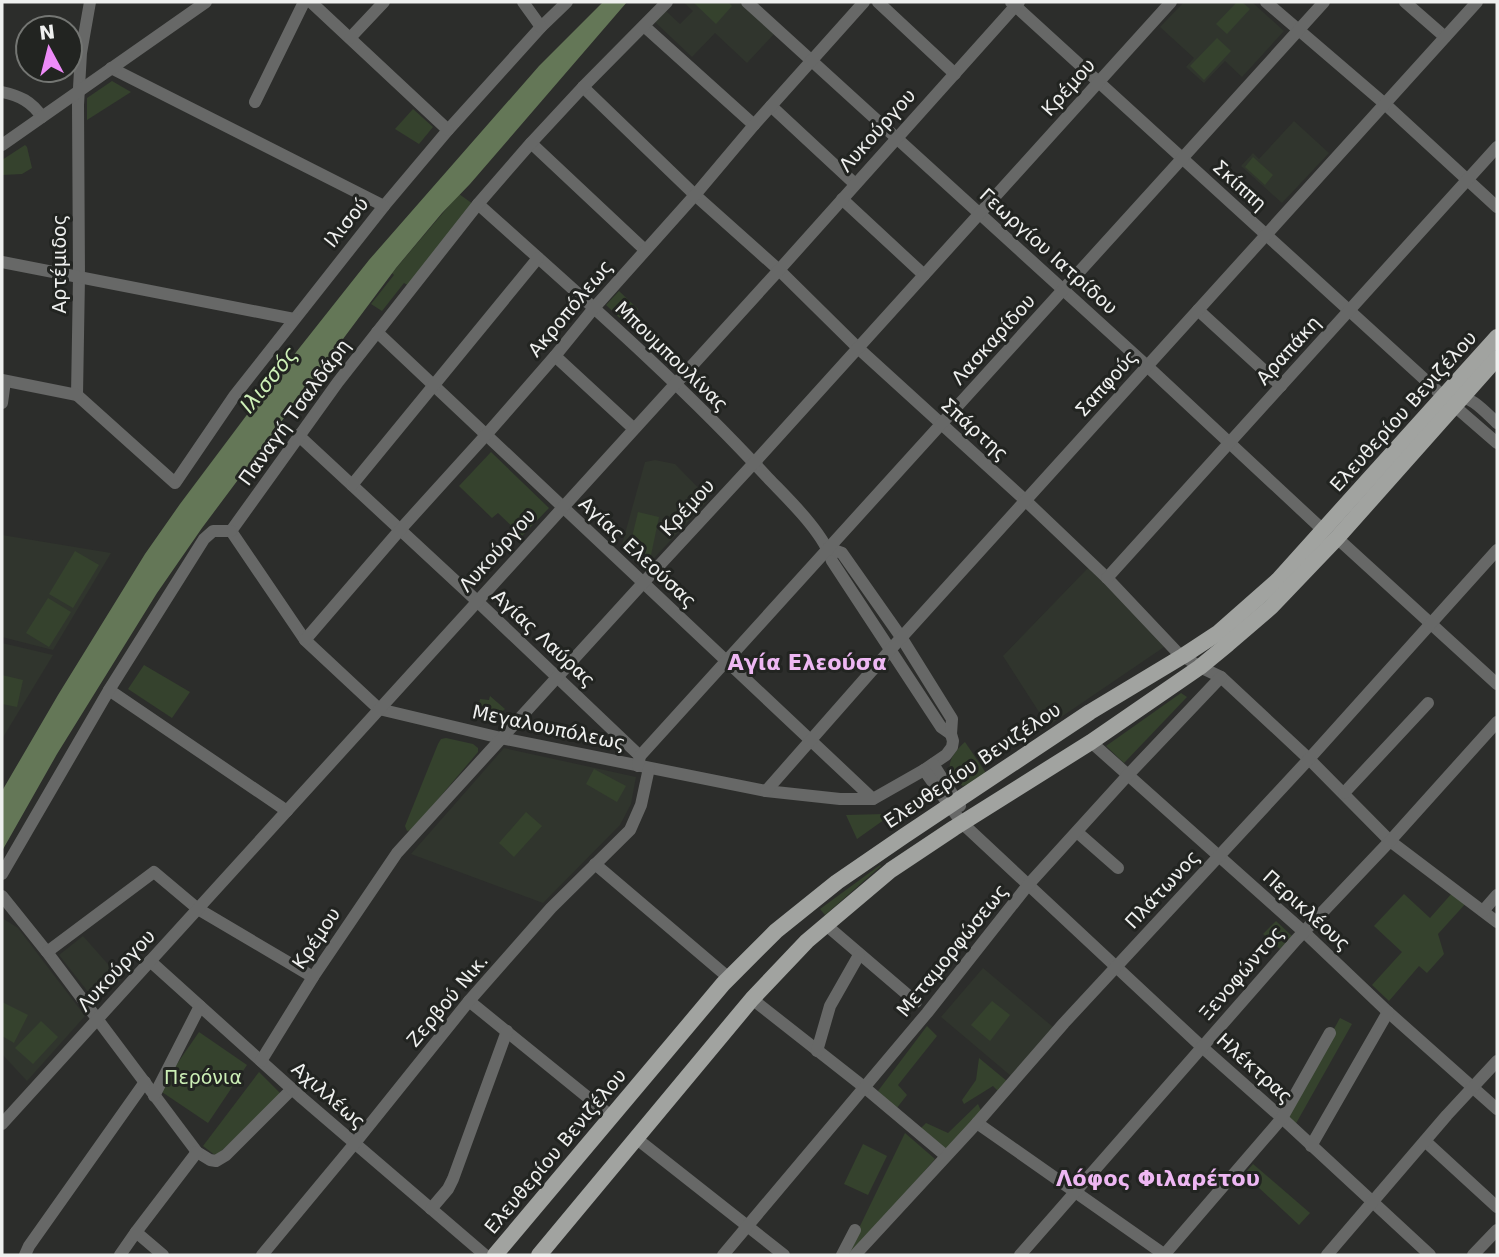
<svg xmlns="http://www.w3.org/2000/svg" width="1499" height="1257" font-family="'DejaVu Sans',sans-serif">
  <style>
    .built { fill: #30352d }
    .green { fill: #35422d }
    .water { fill: #647757 }
    .lines { fill: none; stroke-linecap: round; stroke-linejoin: round }
    .minor { stroke: #676867; stroke-width: 12 }
    .major { stroke: #a1a3a0; stroke-width: 16 }
    .labels { text-anchor: middle; stroke-width: 6; stroke-linejoin: round; paint-order: stroke }
    .street-label { font-size: 19px; fill: #eff0ef; stroke: #222421 }
    .park-label { font-size: 19px; fill: #ccefb6; stroke: #222421 }
    .water-label { font-size: 21px; font-style: italic; fill: #cdf0b7; stroke: #222421 }
    .neighbourhood-label { font-size: 21px; font-weight: bold; fill: #eeb7f3; stroke: #222421 }
  </style>
  <rect width="100%" height="100%" fill="#2c2d2b"/>
  <g class="built">
    <polygon points="683,2 739,2 774,34 747,63 715,33 692,57 655,22 666,11 680,24 693,11"/>
    <polygon points="1184,2 1252,2 1284,31 1242,77 1225,61 1204,83 1186,67 1194,58 1160,27"/>
    <polygon points="1294,121 1329,153 1282,203 1241,166 1253,153 1259,159"/>
    <polygon points="655,460 675,464 709,499 644,569 621,548 645,462"/>
    <polygon points="2,535 111,553 53,650 2,637"/>
    <polygon points="1088,568 1170,643 1048,726 1003,656"/>
    <polygon points="2,643 53,655 2,739"/>
    <polygon points="504,748 636,777 631,804 620,825 543,903 411,854"/>
    <polygon points="2,918 18,928 85,1016 27,1081 2,1054"/>
    <polygon points="83,936 121,979 96,1002 59,955"/>
    <polygon points="983,968 1053,1027 1011,1076 941,1017"/>
  </g>
  <g class="green">
    <polygon points="693,2 728,2 732,6 716,24"/>
    <polygon points="1237,2 1242,2 1250,9 1227,34 1216,24"/>
    <polygon points="1217,38 1231,51 1204,80 1190,66"/>
    <polygon points="112,81 131,92 87,120 87,98"/>
    <polygon points="413,109 433,127 419,144 395,129"/>
    <polygon points="25,145 27,147 32,168 22,174 2,175 2,160"/>
    <polygon points="1253,157 1273,175 1265,185 1245,167"/>
    <polygon points="459,194 473,204 409,286 404,283 382,311 371,304 394,275 392,273"/>
    <polygon points="619,291 638,309 625,323 606,305"/>
    <polygon points="491,452 549,508 522,536 498,513 492,518 459,486"/>
    <polygon points="638,512 659,517 651,555 629,550"/>
    <polygon points="75,551 99,565 73,608 49,594"/>
    <polygon points="48,598 71,612 49,647 26,633"/>
    <polygon points="144,665 190,692 172,718 128,689"/>
    <polygon points="2,675 23,680 17,707 2,704"/>
    <polygon points="1181,693 1187,697 1124,763 1106,746"/>
    <polygon points="490,696 505,709 492,720 476,720 480,699 489,700"/>
    <polygon points="446,738 473,744 478,748 478,752 412,830 407,831 405,826 438,744 441,739"/>
    <path d="M965 742 986 773 974 782 963 786C941 773 949 756 965 742Z"/>
    <polygon points="594,769 626,786 617,802 586,784"/>
    <polygon points="526,812 542,826 514,857 499,843"/>
    <polygon points="884,814 882,816 883,818 887,816 888,817 857,839 846,815"/>
    <polygon points="880,865 881,866 825,915 820,909"/>
    <polygon points="1453,892 1467,902 1438,934 1444,954 1427,973 1419,966 1389,1001 1372,985 1402,952 1374,926 1404,894 1430,918"/>
    <polygon points="1276,921 1292,936 1280,949 1263,934"/>
    <polygon points="992,1001 1010,1015 990,1041 971,1025"/>
    <polygon points="2,1002 28,1015 14,1043 2,1036"/>
    <polygon points="1340,1018 1352,1024 1294,1127 1284,1119"/>
    <polygon points="41,1021 58,1037 33,1064 15,1048"/>
    <polygon points="927,1026 937,1036 898,1085 907,1095 896,1109 878,1091"/>
    <polygon points="199,1032 247,1065 208,1123 159,1090"/>
    <polygon points="979,1058 1008,1082 999,1092 993,1086 964,1104 962,1100 976,1080"/>
    <polygon points="259,1072 282,1095 216,1156 203,1146"/>
    <polygon points="978,1104 982,1113 946,1149 920,1129 926,1123 948,1133"/>
    <polygon points="905,1133 935,1159 851,1255 846,1255"/>
    <polygon points="863,1144 887,1156 868,1195 844,1184"/>
    <polygon points="1253,1164 1310,1213 1299,1225 1244,1174"/>
  </g>
  <polygon class="water" points="603,2 627,2 470,184 442,213 396,268 202,528 157,593 57,754 2,851 2,791 58,695 145,554 180,504 255,404 369,260 539,66"/>
  <g class="lines">
    <g class="minor">
      <polyline points="90,2 81,53 78,105 79,277 77,395 175,483 235,395 384,206 448,130 541,27 567,2"/>
      <polyline points="311,2 448,130"/>
      <polyline points="523,2 541,27"/>
      <polyline points="747,2 1147,366 1323,530"/>
      <polyline points="878,2 955,74"/>
      <polyline points="1011,2 1444,397 1497,443"/>
      <polyline points="1266,2 1385,104 1497,207"/>
      <polyline points="1405,2 1445,37"/>
      <polyline points="644,26 754,125"/>
      <polyline points="350,38 384,2"/>
      <polyline points="111,68 384,206"/>
      <polyline points="583,87 695,195 779,270 858,348 1026,501 1107,578 1177,652 1200,667 1221,677 1309,759 1390,841 1497,922"/>
      <path d="M2 92C20 96 31 101 42 117"/>
      <polyline points="255,102 304,2"/>
      <polyline points="771,106 855,184"/>
      <polyline points="531,143 645,250"/>
      <polyline points="2,145 206,2"/>
      <polyline points="842,199 924,275"/>
      <path d="M478 204C577 293 678 380 768 478 789 500 824 533 832 561L941 727 951 734"/>
      <polyline points="2,262 294,319"/>
      <polyline points="1198,310 1281,386"/>
      <polyline points="377,332 873,799"/>
      <polyline points="555,356 633,428"/>
      <polyline points="2,380 77,395"/>
      <path d="M1455 396C1471 395 1486 413 1497 423"/>
      <polyline points="2,403 5,381"/>
      <polyline points="298,435 477,601 640,756"/>
      <polyline points="352,485 538,258"/>
      <polyline points="231,531 305,640 379,709 501,738 766,791 840,799 873,799 924,770 946,755 952,747 953,741 951,734 952,719 901,637 842,553 828,548"/>
      <polyline points="231,531 338,382 478,204 531,143 583,87 667,2"/>
      <polyline points="1337,538 1497,684"/>
      <polyline points="1107,578 1497,147"/>
      <polyline points="305,640 399,531 486,435 555,356 594,308 695,195 754,125 864,2"/>
      <polyline points="109,690 287,811"/>
      <polyline points="1091,742 1304,932 1388,1012 1497,1109"/>
      <polyline points="933,764 960,806"/>
      <polyline points="638,766 640,756 1324,2"/>
      <polyline points="924,770 962,823 1202,1047 1282,1118 1430,1255"/>
      <polyline points="766,791 891,649 1477,2"/>
      <polyline points="1344,793 1428,703"/>
      <polyline points="1077,832 1118,868"/>
      <polyline points="595,864 729,978"/>
      <polyline points="2,874 109,690 204,539 213,531 231,531"/>
      <polyline points="2,896 47,952 197,1152 210,1160 216,1161 226,1155 292,1089"/>
      <polyline points="1483,911 1497,895"/>
      <polyline points="826,925 916,1002"/>
      <polyline points="47,952 154,872 198,909 313,977"/>
      <polyline points="150,961 302,1098 485,1255"/>
      <polyline points="752,999 864,1087 946,1156"/>
      <polyline points="469,1001 612,1117"/>
      <polyline points="817,1051 830,1006 859,955"/>
      <polyline points="261,1061 313,977 397,853 643,583 754,463 1171,2"/>
      <polyline points="154,1096 200,1006"/>
      <polyline points="977,1123 1165,1255"/>
      <polyline points="2,1124 779,270 1019,2"/>
      <polyline points="637,1139 784,1255"/>
      <polyline points="1425,1141 1497,1207"/>
      <polyline points="1311,1146 1388,1012"/>
      <polyline points="431,1209 448,1189 453,1179 507,1031"/>
      <polyline points="136,1232 163,1255"/>
      <polyline points="25,1255 29,1246 145,1082"/>
      <polyline points="120,1255 136,1232 197,1152"/>
      <polyline points="262,1255 355,1143 469,1001 551,908 630,830 641,805 649,768"/>
      <polyline points="723,1255 927,1013 1028,885 1128,775 1221,677"/>
      <polyline points="842,1255 855,1230"/>
      <polyline points="855,1255 977,1123 1064,1023 1309,759 1497,550"/>
      <polyline points="1020,1255 1296,940 1390,841 1497,722"/>
      <polyline points="1164,1255 1282,1118 1330,1033"/>
      <polyline points="1327,1255 1447,1115 1497,1061"/>
      <polyline points="1473,1255 1497,1230"/>
    </g>
    <g class="major">
      <polyline points="495,1255 723,984 776,931 837,882 904,836 1090,712 1183,656 1218,633 1278,580 1497,337"/>
      <polyline points="539,1255 752,999 807,941 891,870 954,828 1091,742 1200,667 1228,644 1271,607 1337,538 1497,358"/>
    </g>
  </g>
  <g class="labels">
    <g class="street-label">
      <text transform="translate(1068 87) rotate(-48)" y="7">Κρέμου</text>
      <text transform="translate(877 130) rotate(-48)" y="7">Λυκούργου</text>
      <text transform="translate(1240 185) rotate(42)" y="7">Σκίππη</text>
      <text transform="translate(346 222) rotate(-51)" y="7">Ιλισού</text>
      <text transform="translate(1049 251) rotate(42)" y="7">Γεωργίου Ιατρίδου</text>
      <text transform="translate(59 264) rotate(-90)" y="7">Αρτέμιδος</text>
      <text transform="translate(570 308) rotate(-50)" y="7">Ακροπόλεως</text>
      <text transform="translate(993 339) rotate(-48)" y="7">Λασκαρίδου</text>
      <text transform="translate(1288 350) rotate(-48)" y="7">Αραπάκη</text>
      <text transform="translate(672 356) rotate(44)" y="7">Μπουμπουλίνας</text>
      <text transform="translate(1106 383) rotate(-48)" y="7">Σαπφούς</text>
      <text transform="translate(1403 411) rotate(-48)" y="7">Ελευθερίου Βενιζέλου</text>
      <text transform="translate(294 412) rotate(-54)" y="7">Παναγή Τσαλδάρη</text>
      <text transform="translate(975 429) rotate(42)" y="7">Σπάρτης</text>
      <text transform="translate(687 507) rotate(-47)" y="7">Κρέμου</text>
      <text transform="translate(497 550) rotate(-48)" y="7">Λυκούργου</text>
      <text transform="translate(638 552) rotate(43)" y="7">Αγίας Ελεούσας</text>
      <text transform="translate(544 638) rotate(43)" y="7">Αγίας Λαύρας</text>
      <text transform="translate(549 727) rotate(12)" y="7">Μεγαλουπόλεως</text>
      <text transform="translate(972 765) rotate(-34)" y="7">Ελευθερίου Βενιζέλου</text>
      <text transform="translate(1162 889) rotate(-47)" y="7">Πλάτωνος</text>
      <text transform="translate(1307 910) rotate(42)" y="7">Περικλέους</text>
      <text transform="translate(316 938) rotate(-56)" y="7">Κρέμου</text>
      <text transform="translate(952 950) rotate(-51)" y="7">Μεταμορφώσεως</text>
      <text transform="translate(116 970) rotate(-47)" y="7">Λυκούργου</text>
      <text transform="translate(1241 973) rotate(-49)" y="7">Ξενοφώντος</text>
      <text transform="translate(447 1000) rotate(-50)" y="7">Ζερβού Νικ.</text>
      <text transform="translate(1255 1068) rotate(42)" y="7">Ηλέκτρας</text>
      <text transform="translate(329 1095) rotate(41)" y="7">Αχιλλέως</text>
      <text transform="translate(555 1151) rotate(-50)" y="7">Ελευθερίου Βενιζέλου</text>
    </g>
    <g class="park-label">
      <text x="203" y="1084">Περόνια</text>
    </g>
    <g class="water-label">
      <text transform="translate(269 380) rotate(-51)" y="7">Ιλισσός</text>
    </g>
    <g class="neighbourhood-label">
      <text x="807" y="670">Αγία Ελεούσα</text>
      <text x="1158" y="1186">Λόφος Φιλαρέτου</text>
    </g>
  </g>
  <rect width="1499" height="1257" fill="none" stroke="#eff0ef" stroke-width="7"/>
  <g transform="translate(49 49) rotate(353)"><circle r="33" fill="#222421" stroke="#747673" stroke-width="2"/>
  <path d="M0-5L12 26L0 18L-12 26Z" fill="#ee8bf8"/>
  <text y="-10" font-size="19" font-weight="bold" text-anchor="middle" fill="#eff0ef">N</text>
  </g>
</svg>
